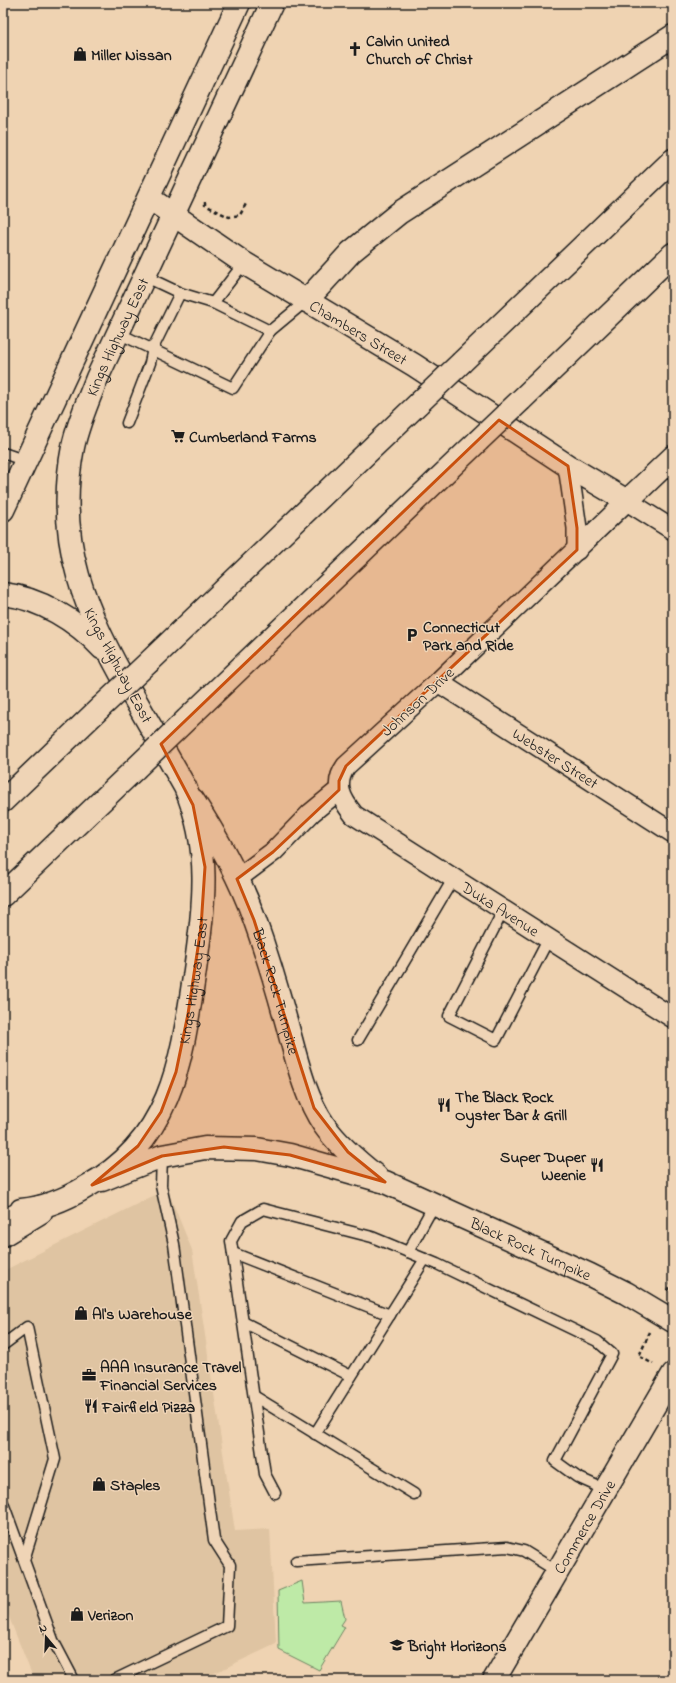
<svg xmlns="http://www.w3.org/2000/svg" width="676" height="1683" font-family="'Indie Flower',sans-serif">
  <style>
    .built { fill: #dfc4a2 }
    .green { fill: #beeaa7; stroke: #6d8362 }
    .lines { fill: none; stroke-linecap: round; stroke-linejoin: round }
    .lane-casing { stroke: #1c1c1c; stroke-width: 13 }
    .street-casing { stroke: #1c1c1c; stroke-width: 22 }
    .secondary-casing { stroke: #1c1c1c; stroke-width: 25 }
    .primary-casing { stroke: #1c1c1c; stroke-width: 25 }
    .highway-casing { stroke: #1c1c1c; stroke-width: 25 }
    .path { stroke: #1c1c1c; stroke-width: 2.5; stroke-dasharray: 4 3; stroke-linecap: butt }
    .lane { stroke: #efd4b6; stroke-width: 10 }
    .street { stroke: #efd4b6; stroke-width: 19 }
    .secondary { stroke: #efd4b6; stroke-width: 22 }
    .primary { stroke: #efd4b6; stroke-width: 22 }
    .highway { stroke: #efd4b6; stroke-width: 22 }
    .highway-bridge-casing { stroke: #1c1c1c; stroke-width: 25; stroke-linecap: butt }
    .highway-bridge { stroke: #efd4b6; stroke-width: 22 }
    .marked { fill: #c9500e; fill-opacity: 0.2; stroke: #c9500e; stroke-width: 3; stroke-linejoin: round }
    .labels { text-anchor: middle; stroke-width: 3; stroke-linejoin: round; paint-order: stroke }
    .poi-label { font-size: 16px; font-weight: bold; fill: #1c1c1c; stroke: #efd4b6; text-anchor: start }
    .street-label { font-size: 16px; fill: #1c1c1c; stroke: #efd4b6 }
  </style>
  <rect width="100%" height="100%" fill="#efd3b2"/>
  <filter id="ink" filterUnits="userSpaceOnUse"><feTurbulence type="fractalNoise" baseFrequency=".025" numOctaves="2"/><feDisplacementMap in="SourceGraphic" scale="8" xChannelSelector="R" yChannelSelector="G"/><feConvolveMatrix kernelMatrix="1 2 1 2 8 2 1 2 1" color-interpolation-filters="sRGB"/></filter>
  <g filter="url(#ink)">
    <polygon class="built" points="167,1189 192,1250 235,1531 270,1529 276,1644 200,1680 34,1680 3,1602 3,1271"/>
    <polygon class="green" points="302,1581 305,1603 341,1601 345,1619 341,1625 345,1627 319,1670 279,1650 278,1591"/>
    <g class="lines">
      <defs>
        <g id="lane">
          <polyline points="144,276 180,293"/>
          <polyline points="213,303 244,263"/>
          <polyline points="270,331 306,301"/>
          <polyline points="118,333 233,388 270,331 213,303 180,293 153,348 150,363 127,423"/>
          <polyline points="3,453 26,461"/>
          <polyline points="503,911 449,1016 496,1040 548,940"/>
          <polyline points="358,1040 453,879"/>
          <polyline points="408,1252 434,1205"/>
          <polyline points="233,1253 390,1315"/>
          <polyline points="243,1322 351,1376"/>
          <polyline points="3,1345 27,1327 55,1459 24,1560"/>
          <polyline points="254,1396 414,1494"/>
          <polyline points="315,1434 425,1259"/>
          <polyline points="275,1493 265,1474 231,1241 242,1221 263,1209 372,1237 437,1264 597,1341 612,1354 555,1461 577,1477 606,1490"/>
          <polyline points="3,1503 53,1640 74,1680"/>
          <polyline points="296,1561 507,1547 524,1551 558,1572"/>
          <polyline points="114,1680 227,1626 230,1565 214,1540 174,1244 161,1186 162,1156"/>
        </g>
        <g id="street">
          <polyline points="568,466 577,528 577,550"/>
          <path id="s1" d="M673 530 627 501 438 682 346 766C333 784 341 799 354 815L673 1018"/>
          <path id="s2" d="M438 682 673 833"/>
          <polyline points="237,879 273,852 311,813 339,790"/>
        </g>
        <g id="secondary">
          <path id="s3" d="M193 800C217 837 239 876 254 918 267 954 278 991 288 1028 297 1061 305 1097 324 1125 338 1145 357 1161 376 1176"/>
          <path id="s4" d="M102 1180 162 1156 205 1148 257 1149 290 1155 385 1182 590 1275 626 1293 673 1321"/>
          <path id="s5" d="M494 1680 673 1374"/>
        </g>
        <g id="primary">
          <path id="s6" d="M149 198 244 263 414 365 568 466 627 501 673 457"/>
          <polyline points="3,510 239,3"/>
          <path d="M3 594C40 598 77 621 102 648"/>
          <path id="s7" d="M21 1210C45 1208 66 1199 86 1187 173 1140 182 1058 195 970 204 905 212 849 185 787 167 756 150 725 132 694 86 613 54 543 73 447 78 423 88 401 97 378L272 3"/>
          <polyline points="3,1235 41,1212"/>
        </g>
        <g id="highway">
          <polyline points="306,301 351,252 399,213 673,36"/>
          <polyline points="462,362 673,160"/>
          <polyline points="521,400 673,254"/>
          <polyline points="150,661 419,403"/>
          <polyline points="187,719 478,441"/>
          <polyline points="3,801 100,708"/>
          <polyline points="3,895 135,769"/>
          <polyline points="3,1220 40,1207"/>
        </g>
      </defs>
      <use href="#lane" class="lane-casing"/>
      <use href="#street" class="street-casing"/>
      <use href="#secondary" class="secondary-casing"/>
      <use href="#primary" class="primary-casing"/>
      <use href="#highway" class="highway-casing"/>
      <g class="path">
        <polyline points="205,202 205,205 229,217 240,215 247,202"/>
        <polyline points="668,1291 672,1282 673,1283"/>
        <polyline points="650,1332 639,1356 653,1364"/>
      </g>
      <use href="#lane" class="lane"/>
      <use href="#street" class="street"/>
      <use href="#secondary" class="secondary"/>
      <use href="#primary" class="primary"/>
      <use href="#highway" class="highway"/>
      <defs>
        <g id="highway-bridge">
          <polyline points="419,403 462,362"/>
          <polyline points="478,441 521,400"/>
          <polyline points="100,708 150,661"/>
          <polyline points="135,769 187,719"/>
        </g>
      </defs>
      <use href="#highway-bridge" class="highway-bridge-casing"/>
      <use href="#highway-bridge" class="highway-bridge"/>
    </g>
  </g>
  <path class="marked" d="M499 420 568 466 577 528V550L346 766 339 781V790L273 852 237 879 254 920 314 1108 348 1152 385 1182 290 1155 224 1147 162 1156 92 1185 138 1146 161 1112 176 1072 188 1014 201 927 205 867 193 805 161 744Z"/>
  <defs>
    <symbol id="church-bare" viewBox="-9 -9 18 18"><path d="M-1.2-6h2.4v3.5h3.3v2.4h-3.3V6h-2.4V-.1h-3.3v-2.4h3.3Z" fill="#1c1c1c" stroke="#efd4b6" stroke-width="2.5" paint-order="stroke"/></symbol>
    <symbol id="shop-bare" viewBox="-9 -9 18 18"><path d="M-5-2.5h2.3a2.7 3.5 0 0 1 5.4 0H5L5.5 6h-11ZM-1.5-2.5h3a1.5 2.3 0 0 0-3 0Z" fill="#1c1c1c" stroke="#efd4b6" stroke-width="2.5" paint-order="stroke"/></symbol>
    <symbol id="supermarket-bare" viewBox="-9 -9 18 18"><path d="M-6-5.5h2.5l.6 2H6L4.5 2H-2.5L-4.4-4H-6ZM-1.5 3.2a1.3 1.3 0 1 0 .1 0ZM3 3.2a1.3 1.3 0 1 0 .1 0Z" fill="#1c1c1c" stroke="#efd4b6" stroke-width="2.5" paint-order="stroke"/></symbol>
    <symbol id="parking-bare" viewBox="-9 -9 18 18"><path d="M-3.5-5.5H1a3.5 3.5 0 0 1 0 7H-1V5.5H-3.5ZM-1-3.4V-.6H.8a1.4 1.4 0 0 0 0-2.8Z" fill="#1c1c1c" stroke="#efd4b6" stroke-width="2.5" paint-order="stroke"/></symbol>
    <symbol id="restaurant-bare" viewBox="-9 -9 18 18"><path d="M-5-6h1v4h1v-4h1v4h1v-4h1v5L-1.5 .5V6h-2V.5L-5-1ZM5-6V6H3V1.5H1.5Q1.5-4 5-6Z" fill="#1c1c1c" stroke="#efd4b6" stroke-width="2.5" paint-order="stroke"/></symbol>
    <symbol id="office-bare" viewBox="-9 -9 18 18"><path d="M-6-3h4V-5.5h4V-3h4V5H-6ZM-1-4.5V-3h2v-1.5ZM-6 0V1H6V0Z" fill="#1c1c1c" stroke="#efd4b6" stroke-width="2.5" paint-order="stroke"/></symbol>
    <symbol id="school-bare" viewBox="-9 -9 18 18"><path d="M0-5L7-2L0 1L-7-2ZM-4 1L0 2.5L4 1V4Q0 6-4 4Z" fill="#1c1c1c" stroke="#efd4b6" stroke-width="2.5" paint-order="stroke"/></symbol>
  </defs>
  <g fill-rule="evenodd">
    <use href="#church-bare" x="345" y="39" width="20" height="20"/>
    <use href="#shop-bare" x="70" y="44" width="20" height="20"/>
    <use href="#supermarket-bare" x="168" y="426" width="20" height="20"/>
    <use href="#parking-bare" x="402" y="625" width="20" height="20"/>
    <use href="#restaurant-bare" x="434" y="1095" width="20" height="20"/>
    <use href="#restaurant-bare" x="587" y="1155" width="20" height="20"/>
    <use href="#shop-bare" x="71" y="1303" width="20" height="20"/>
    <use href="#office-bare" x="79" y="1365" width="20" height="20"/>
    <use href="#restaurant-bare" x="81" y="1396" width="20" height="20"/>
    <use href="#shop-bare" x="89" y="1474" width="20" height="20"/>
    <use href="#shop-bare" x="67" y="1604" width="20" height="20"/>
    <use href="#school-bare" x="387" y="1635" width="20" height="20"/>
  </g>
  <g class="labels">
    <g class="poi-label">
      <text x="366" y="46">Calvin United<tspan x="366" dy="18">Church of Christ</tspan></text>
      <text x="91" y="60">Miller Nissan</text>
      <text x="189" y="442">Cumberland Farms</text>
      <text x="423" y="632">Connecticut<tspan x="423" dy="18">Park and Ride</tspan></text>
      <text x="455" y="1102">The Black Rock<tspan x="455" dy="18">Oyster Bar &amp; Grill</tspan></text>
      <text x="586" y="1162" text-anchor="end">Super Duper<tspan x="586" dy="18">Weenie</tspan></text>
      <text x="92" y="1319">Al's Warehouse</text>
      <text x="100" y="1372">AAA Insurance Travel<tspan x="100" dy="18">Financial Services</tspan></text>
      <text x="102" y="1412">Fairfield Pizza</text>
      <text x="110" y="1490">Staples</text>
      <text x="88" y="1620">Verizon</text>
      <text x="408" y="1651">Bright Horizons</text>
    </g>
    <g class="street-label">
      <text dy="6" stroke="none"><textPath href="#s6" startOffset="249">Chambers Street</textPath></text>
      <text dy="6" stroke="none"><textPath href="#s7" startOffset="996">Kings Highway East</textPath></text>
      <text transform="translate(119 665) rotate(62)" y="6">Kings Highway East</text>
      <text transform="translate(417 701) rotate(-43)" y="6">Johnson Drive</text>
      <text dy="6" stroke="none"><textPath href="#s2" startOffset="140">Webster Street</textPath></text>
      <text dy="6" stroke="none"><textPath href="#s1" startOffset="669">Duka Avenue</textPath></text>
      <text dy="6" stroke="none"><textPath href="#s7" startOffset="313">Kings Highway East</textPath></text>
      <text dy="6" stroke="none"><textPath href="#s3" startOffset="210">Black Rock Turnpike</textPath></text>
      <text dy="6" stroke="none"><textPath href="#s4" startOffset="453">Black Rock Turnpike</textPath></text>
      <text dy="6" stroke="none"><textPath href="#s5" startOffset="178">Commerce Drive</textPath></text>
    </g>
  </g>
  <rect width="676" height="1683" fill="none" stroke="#efd4b6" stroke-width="16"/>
  <rect x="8" y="8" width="660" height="1667" fill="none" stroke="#1c1c1c" stroke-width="1.5" filter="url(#ink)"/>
  <g transform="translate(46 1637) rotate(341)" stroke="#efd4b6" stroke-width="3" paint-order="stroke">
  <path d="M0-3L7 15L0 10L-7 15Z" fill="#1c1c1c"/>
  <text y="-6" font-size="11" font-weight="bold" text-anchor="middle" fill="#1c1c1c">N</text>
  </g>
</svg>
